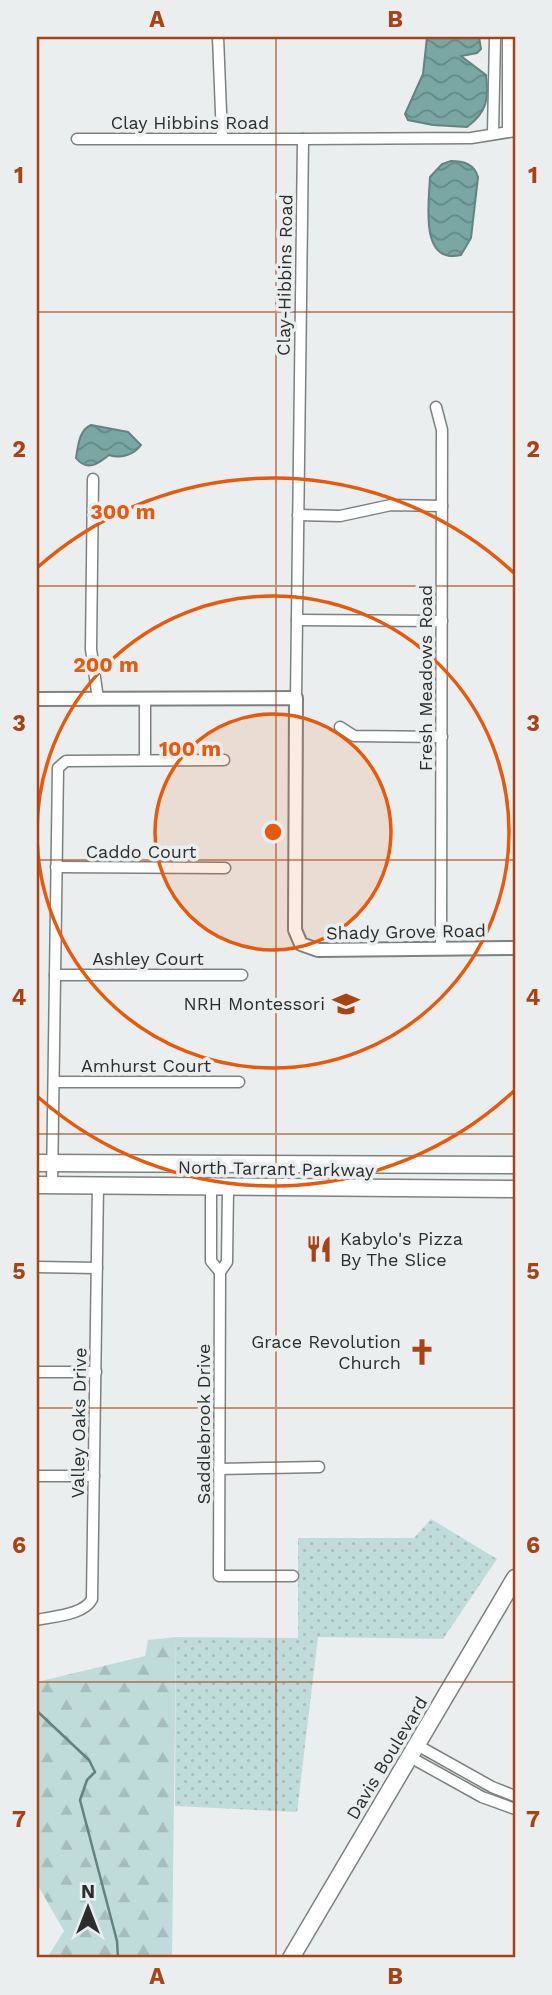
<svg xmlns="http://www.w3.org/2000/svg" width="552" height="1995" font-family="'Work Sans',sans-serif">
  <style>
    .grass { fill: url(#grass-dots) }
    .forest { fill: url(#forest-firs) }
    .water { fill: url(#water-waves); stroke: #638380; stroke-width: 2 }
    .lines { fill: none; stroke-linecap: round; stroke-linejoin: round }
    .stream { stroke: #638380; stroke-width: 2.5 }
    .minor-casing { stroke: #7d8181; stroke-width: 13 }
    .tertiary-casing { stroke: #7d8181; stroke-width: 16 }
    .primary-casing { stroke: #7d8181; stroke-width: 19 }
    .minor { stroke: #fff; stroke-width: 10 }
    .tertiary { stroke: #fff; stroke-width: 12 }
    .primary { stroke: #fff; stroke-width: 16 }
    .grid { fill: none; stroke: #a84316; stroke-width: 2; stroke-opacity: 0.55 }
    .ring { fill: none; stroke: #e8590c; stroke-width: 3.5 }
    .labels { text-anchor: middle; stroke-width: 7; stroke-linejoin: round; paint-order: stroke }
    .street-label { font-size: 18px; fill: #2c2e2d; stroke: #eaeeee }
    .poi-label { font-size: 18px; fill: #2c2e2d; stroke: #eaeeee; text-anchor: end }
    .centre { fill: #e8590c; stroke: #eaeeee; stroke-width: 3.5 }
    .ring-label { font-size: 21px; text-anchor: middle; font-weight: bold; fill: #e8590c; stroke: #eaeeee; stroke-width: 7; stroke-linejoin: round; paint-order: stroke }
    .neatline { fill: none; stroke: #a84316; stroke-width: 2.5 }
    .grid-label { font-size: 23px; text-anchor: middle; font-weight: bold; fill: #a84316 }
  </style>
  <defs>
    <pattern id="grass-dots" width="8" height="8" patternUnits="userSpaceOnUse" patternTransform="scale(1.75)"><rect width="8" height="8" fill="#c0dcda"/><path d="M2 2h.1M6 6h.1" fill="none" stroke="#a5bdbb" stroke-width="1.8" stroke-linecap="round"/></pattern>
    <pattern id="forest-firs" width="22" height="20" patternUnits="userSpaceOnUse" patternTransform="scale(1.75)"><rect width="22" height="20" fill="#c0dcda"/><path d="M5 1l3.5 6h-7zM16 11l3.5 6h-7z" fill="#a5bdbb"/></pattern>
    <pattern id="water-waves" width="16" height="10" patternUnits="userSpaceOnUse" patternTransform="scale(1.75)"><rect width="16" height="10" fill="#7aa7a4"/><path d="M0 5q4-4 8 0t8 0" fill="none" stroke="#648886"/></pattern>
  </defs>
  <rect width="100%" height="100%" fill="#eaeeee"/>
  <polygon class="grass" points="431,1519 497,1559 443,1639 318,1637 297,1812 175,1806 176,1637 298,1638 298,1538 414,1538"/>
  <polygon class="forest" points="176,1637 172,1958 47,1958 64,1931 37,1884 37,1682 145,1656 148,1640"/>
  <g class="water">
    <path d="M427 37H479L481 49 477 53 461 56 486 75C489 99 487 112 467 127L433 125 408 120 405 114 423 74Z"/>
    <path d="M451 161C464 161 474 164 478 177L471 238 461 255C419 265 429 202 430 177L442 164Z"/>
    <path d="M91 425 128 432 141 445C134 455 120 459 109 455 98 464 87 472 76 458 78 446 79 430 91 425Z"/>
  </g>
  <g class="lines">
    <polyline class="stream" points="37,1711 89,1760 95,1772 87,1780 80,1800 117,1941 118,1958"/>
    <defs>
      <g id="minor">
        <polyline points="218,37 222,137"/>
        <polyline points="508,37 508,131"/>
        <polyline points="493,133 495,37"/>
        <polyline points="77,139 303,139"/>
        <polyline points="436,407 442,430 441,949"/>
        <polyline points="93,479 91,649 98,699"/>
        <polyline points="298,515 340,516 391,505 442,506"/>
        <polyline points="297,620 442,621"/>
        <polyline points="296,698 303,139 471,138 515,131"/>
        <polyline points="145,699 145,760"/>
        <polyline points="340,727 354,736 442,737"/>
        <polyline points="56,867 225,868"/>
        <polyline points="55,975 242,975"/>
        <polyline points="54,1082 239,1082"/>
        <polyline points="52,1185 58,768 66,761 224,760"/>
        <polyline points="211,1187 211,1261 220,1272"/>
        <polyline points="228,1188 227,1262 220,1272 219,1576 293,1576"/>
        <polyline points="37,1267 97,1268"/>
        <polyline points="37,1372 96,1372"/>
        <polyline points="219,1469 319,1467"/>
        <polyline points="37,1476 94,1476"/>
        <path d="M37 1620C54 1616 84 1615 92 1599L98 1185"/>
        <polyline points="417,1745 492,1787 515,1796"/>
        <polyline points="410,1757 482,1797 515,1809"/>
      </g>
      <polyline id="tertiary" points="37,699 296,698 295,930 301,944 318,950 515,948"/>
      <g id="primary">
        <polyline points="37,1163 515,1165"/>
        <polyline points="37,1185 515,1189"/>
        <polyline points="291,1958 515,1578"/>
      </g>
    </defs>
    <use href="#minor" class="minor-casing"/>
    <use href="#tertiary" class="tertiary-casing"/>
    <use href="#primary" class="primary-casing"/>
    <use href="#minor" class="minor"/>
    <use href="#tertiary" class="tertiary"/>
    <use href="#primary" class="primary"/>
  </g>
  <path class="grid" d="M276 37V1958M37 312H515M37 586H515M37 860H515M37 1134H515M37 1408H515M37 1682H515"/>
  <circle cx="273" cy="832" r="118" fill="#e8590c" fill-opacity=".12"/>
  <g class="ring">
    <circle cx="273" cy="832" r="118"/>
    <circle cx="273" cy="832" r="236"/>
    <path d="M514 1091A354 354 0 0 1 38 1097M38 567A354 354 0 0 1 514 573"/>
  </g>
  <defs>
    <symbol id="school-bare" viewBox="-9 -9 18 18"><path d="M0-5L7-2L0 1L-7-2ZM-4 1L0 2.5L4 1V4Q0 6-4 4Z" fill="#a84316" stroke="#eaeeee" stroke-width="2.5" paint-order="stroke"/></symbol>
    <symbol id="restaurant-bare" viewBox="-9 -9 18 18"><path d="M-5-6h1v4h1v-4h1v4h1v-4h1v5L-1.5 .5V6h-2V.5L-5-1ZM5-6V6H3V1.5H1.5Q1.5-4 5-6Z" fill="#a84316" stroke="#eaeeee" stroke-width="2.5" paint-order="stroke"/></symbol>
    <symbol id="church-bare" viewBox="-9 -9 18 18"><path d="M-1.2-6h2.4v3.5h3.3v2.4h-3.3V6h-2.4V-.1h-3.3v-2.4h3.3Z" fill="#a84316" stroke="#eaeeee" stroke-width="2.5" paint-order="stroke"/></symbol>
  </defs>
  <g fill-rule="evenodd">
    <use href="#school-bare" x="327" y="985" width="38" height="38"/>
    <use href="#restaurant-bare" x="300" y="1230" width="38" height="38"/>
    <use href="#church-bare" x="403" y="1333" width="38" height="38"/>
  </g>
  <g class="labels">
    <g class="street-label">
      <text x="190" y="129">Clay Hibbins Road</text>
      <text transform="translate(285 275) rotate(-89)" y="6">Clay-Hibbins Road</text>
      <text transform="translate(426 678) rotate(-90)" y="6">Fresh Meadows Road</text>
      <text x="141" y="858">Caddo Court</text>
      <text transform="translate(406 932) rotate(-1)" y="6">Shady Grove Road</text>
      <text x="148" y="965">Ashley Court</text>
      <text x="146" y="1072">Amhurst Court</text>
      <text transform="translate(276 1169) rotate(1)" y="6">North Tarrant Parkway</text>
      <text transform="translate(79 1423) rotate(-89)" y="6">Valley Oaks Drive</text>
      <text transform="translate(204 1424) rotate(-90)" y="6">Saddlebrook Drive</text>
      <text transform="translate(387 1758) rotate(-59)" y="6">Davis Boulevard</text>
    </g>
    <g class="poi-label">
      <text x="325" y="1010">NRH Montessori</text>
      <text x="340" y="1245" text-anchor="start">Kabylo's Pizza<tspan x="340" dy="21">By The Slice</tspan></text>
      <text x="401" y="1348">Grace Revolution<tspan x="401" dy="21">Church</tspan></text>
    </g>
  </g>
  <circle cx="273" cy="832" r="10" class="centre"/>
  <g class="ring-label">
    <text x="123" y="519">300 m</text>
    <text x="106" y="672">200 m</text>
    <text x="190" y="756">100 m</text>
  </g>
  <rect width="552" height="1995" fill="none" stroke="#eaeeee" stroke-width="77"/>
  <g transform="translate(88 1908)" stroke="#eaeeee" stroke-width="5" paint-order="stroke">
  <path d="M0-5L12 26L0 18L-12 26Z" fill="#2c2e2d"/>
  <text y="-10" font-size="19" font-weight="bold" text-anchor="middle" fill="#2c2e2d">N</text>
  </g>
  <rect x="38" y="38" width="476" height="1918" class="neatline"/>
  <g class="grid-label">
    <text x="157" y="27">A</text>
    <text x="395" y="27">B</text>
    <text x="19" y="183">1</text>
    <text x="533" y="183">1</text>
    <text x="19" y="457">2</text>
    <text x="533" y="457">2</text>
    <text x="19" y="731">3</text>
    <text x="533" y="731">3</text>
    <text x="19" y="1005">4</text>
    <text x="533" y="1005">4</text>
    <text x="19" y="1279">5</text>
    <text x="533" y="1279">5</text>
    <text x="19" y="1553">6</text>
    <text x="533" y="1553">6</text>
    <text x="19" y="1827">7</text>
    <text x="533" y="1827">7</text>
    <text x="157" y="1984">A</text>
    <text x="395" y="1984">B</text>
  </g>
</svg>
